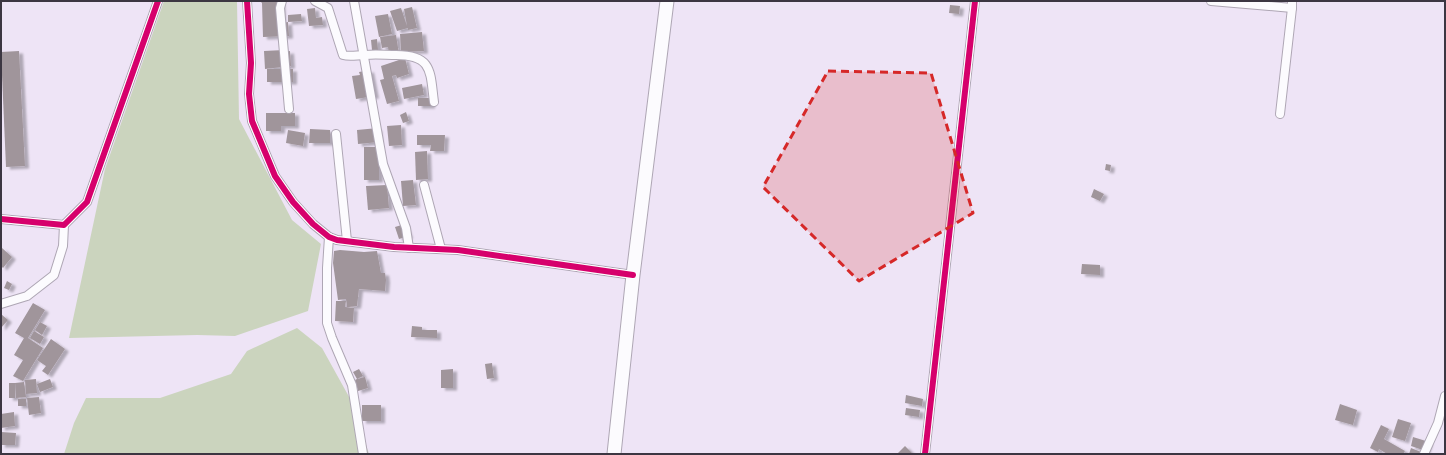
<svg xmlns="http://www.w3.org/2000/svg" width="1446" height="455" font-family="'PT Sans',sans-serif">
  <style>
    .green { fill: #cbd4be }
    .building { fill: #a0959b; filter: url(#shadow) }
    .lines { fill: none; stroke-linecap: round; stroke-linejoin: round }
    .street-casing { stroke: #aea6b4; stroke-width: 10 }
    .primary-casing { stroke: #aea6b4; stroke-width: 15 }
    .street { stroke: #fcfbfe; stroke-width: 8 }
    .primary { stroke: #fcfbfe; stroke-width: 13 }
    .cycleway-casing { stroke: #fff; stroke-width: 8 }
    .cycleway { stroke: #d6006c; stroke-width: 6 }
    .marked { fill: #d62828; fill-opacity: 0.2; stroke: #d62828; stroke-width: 3; stroke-dasharray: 8 5; stroke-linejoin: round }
  </style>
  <defs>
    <filter id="shadow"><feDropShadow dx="4" dy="2.5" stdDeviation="1" flood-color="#0004"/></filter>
  </defs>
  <rect width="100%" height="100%" fill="#eee4f6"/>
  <g class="green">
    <polygon points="164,1 237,1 239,119 292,220 321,244 308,311 235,336 197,335 69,338 105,169"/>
    <polygon points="297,328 322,348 353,404 369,454 64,454 74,423 86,398 160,398 231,374 247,351"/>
  </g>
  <g class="building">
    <polygon points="260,1 281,1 282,23 288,22 289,36 263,37 262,3"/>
    <polygon points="950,5 960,6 959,14 949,13"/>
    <polygon points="412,7 417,28 408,30 408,28 397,31 390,11 401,8 407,26 404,9"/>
    <polygon points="315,8 316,18 322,17 323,25 309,26 307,9"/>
    <polygon points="301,14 302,21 288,22 288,15"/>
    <polygon points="388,14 392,34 379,37 375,16"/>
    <polygon points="422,32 424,51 401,52 400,34"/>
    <polygon points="396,35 399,54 389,55 388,47 382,48 380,37"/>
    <polygon points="377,39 378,50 372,50 371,40"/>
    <polygon points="284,50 284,52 290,51 291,66 265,69 264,51"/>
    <polygon points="19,51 25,166 6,167 1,52"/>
    <polygon points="405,58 409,74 397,78 396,75 392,76 399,101 387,104 380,80 384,79 381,66"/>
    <rect x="267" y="69" width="26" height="13"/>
    <polygon points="370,70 375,96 356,99 352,76 360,75 359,72"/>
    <polygon points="422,84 424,95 404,99 402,88"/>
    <rect x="418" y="98" width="13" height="8"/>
    <polygon points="406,112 409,121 403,123 400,115"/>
    <polygon points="266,113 295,113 295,126 281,126 281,131 266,131"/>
    <polygon points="401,125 402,145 389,146 387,126"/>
    <polygon points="378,128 379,142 358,144 357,130"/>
    <polygon points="310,129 330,130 330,143 309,143"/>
    <polygon points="288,130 305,133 303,146 286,143"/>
    <polygon points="417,135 445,135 444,151 430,151 431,145 417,145"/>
    <rect x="364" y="147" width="15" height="33"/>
    <polygon points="427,151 428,179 416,180 415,152"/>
    <polygon points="1106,164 1111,165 1110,171 1105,170"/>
    <polygon points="413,180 416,205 403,206 401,181"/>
    <polygon points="387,185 389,208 368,210 366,186"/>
    <polygon points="1094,189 1104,194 1100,201 1091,197"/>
    <polygon points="405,224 409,236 399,239 395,227"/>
    <polygon points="2,248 12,257 3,268 1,266"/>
    <polygon points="340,250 364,252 377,251 381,273 385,273 386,280 385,291 359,289 357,306 349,307 347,307 346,299 338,300 333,263 334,251"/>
    <polygon points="1082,264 1100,265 1100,275 1081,274"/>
    <polygon points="7,281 12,284 9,290 4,288"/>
    <polygon points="336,301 346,301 345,307 354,308 353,322 335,321"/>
    <polygon points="33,303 45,310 28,338 43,348 23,381 13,376 23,360 14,355 24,338 15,333"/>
    <polygon points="1,314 8,320 1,328"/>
    <polygon points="40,322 47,326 42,335 35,330"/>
    <polygon points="412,326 422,327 422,330 437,330 437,338 411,337"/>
    <polygon points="34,331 44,337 40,344 30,338"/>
    <polygon points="51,339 65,349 48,375 42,371 46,366 37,360"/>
    <polygon points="492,363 494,378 487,379 485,364"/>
    <polygon points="359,369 363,376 357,379 365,377 368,388 358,391 355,380 357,379 353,372"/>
    <polygon points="453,369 453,388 441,388 441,370"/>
    <polygon points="36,379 37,393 26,394 25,380"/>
    <polygon points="50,379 53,387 40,392 37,384"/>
    <polygon points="24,382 26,397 16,398 15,383"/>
    <rect x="9" y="383" width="6" height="15"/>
    <polygon points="906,395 923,399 922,406 905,403"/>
    <polygon points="39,397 41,413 29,415 27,398"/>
    <rect x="18" y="399" width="8" height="7"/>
    <polygon points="1340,404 1357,410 1353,425 1335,420"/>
    <rect x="362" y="405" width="19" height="16"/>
    <polygon points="906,408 920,410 919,417 905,415"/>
    <polygon points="14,412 15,426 1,428 1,414"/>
    <polygon points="1398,419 1411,423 1405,441 1392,437"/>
    <polygon points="1381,425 1389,429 1384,439 1405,451 1403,454 1387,454 1379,449 1378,452 1370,448"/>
    <polygon points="1,432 16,433 15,445 1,445"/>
    <polygon points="1413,437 1429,442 1426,451 1411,446"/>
    <polygon points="905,446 913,454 897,454"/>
    <polygon points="1411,448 1426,454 1409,454"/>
  </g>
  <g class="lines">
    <defs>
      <g id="street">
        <polyline points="247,1 251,63 249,94 252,121 275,176 293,202 313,224 329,237 337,240 394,247 458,250 633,275"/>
        <polyline points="282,1 280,8 289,109"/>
        <path d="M315 1 328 8 343 55C350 57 357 55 365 55 375 54 386 55 396 55 433 55 430 72 434 102"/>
        <polyline points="354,1 383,164 406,228 409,248"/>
        <polyline points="1211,1 1292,8 1292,1"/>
        <polyline points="1280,114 1292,8"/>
        <polyline points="336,134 347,241"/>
        <polyline points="424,185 441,249"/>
        <polyline points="1,219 64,225 87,202 158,1"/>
        <polyline points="329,237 327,268 327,323 332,338 352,385 363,454"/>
        <polyline points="1,304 27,296 54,275 63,246 64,225"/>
        <polyline points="925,454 975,1"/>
        <polyline points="1424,454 1438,423 1445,396"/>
      </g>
      <polyline id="primary" points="614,454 633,275 667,1"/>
    </defs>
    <use href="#street" class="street-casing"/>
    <use href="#primary" class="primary-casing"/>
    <use href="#street" class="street"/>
    <use href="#primary" class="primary"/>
    <defs>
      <g id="cycleway">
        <polyline points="247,1 251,63 249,94 252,121 275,176 293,202 313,224 329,237 337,240 394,247 458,250 633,275"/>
        <polyline points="1,219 64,225 87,202 158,1"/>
        <polyline points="925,454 975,1"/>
      </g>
    </defs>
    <use href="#cycleway" class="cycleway-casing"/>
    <use href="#cycleway" class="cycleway"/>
  </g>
  <path class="marked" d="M828 71 931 73 973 213 859 281 763 187Z"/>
  <rect width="1446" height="455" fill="none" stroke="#3c3642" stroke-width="4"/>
</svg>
